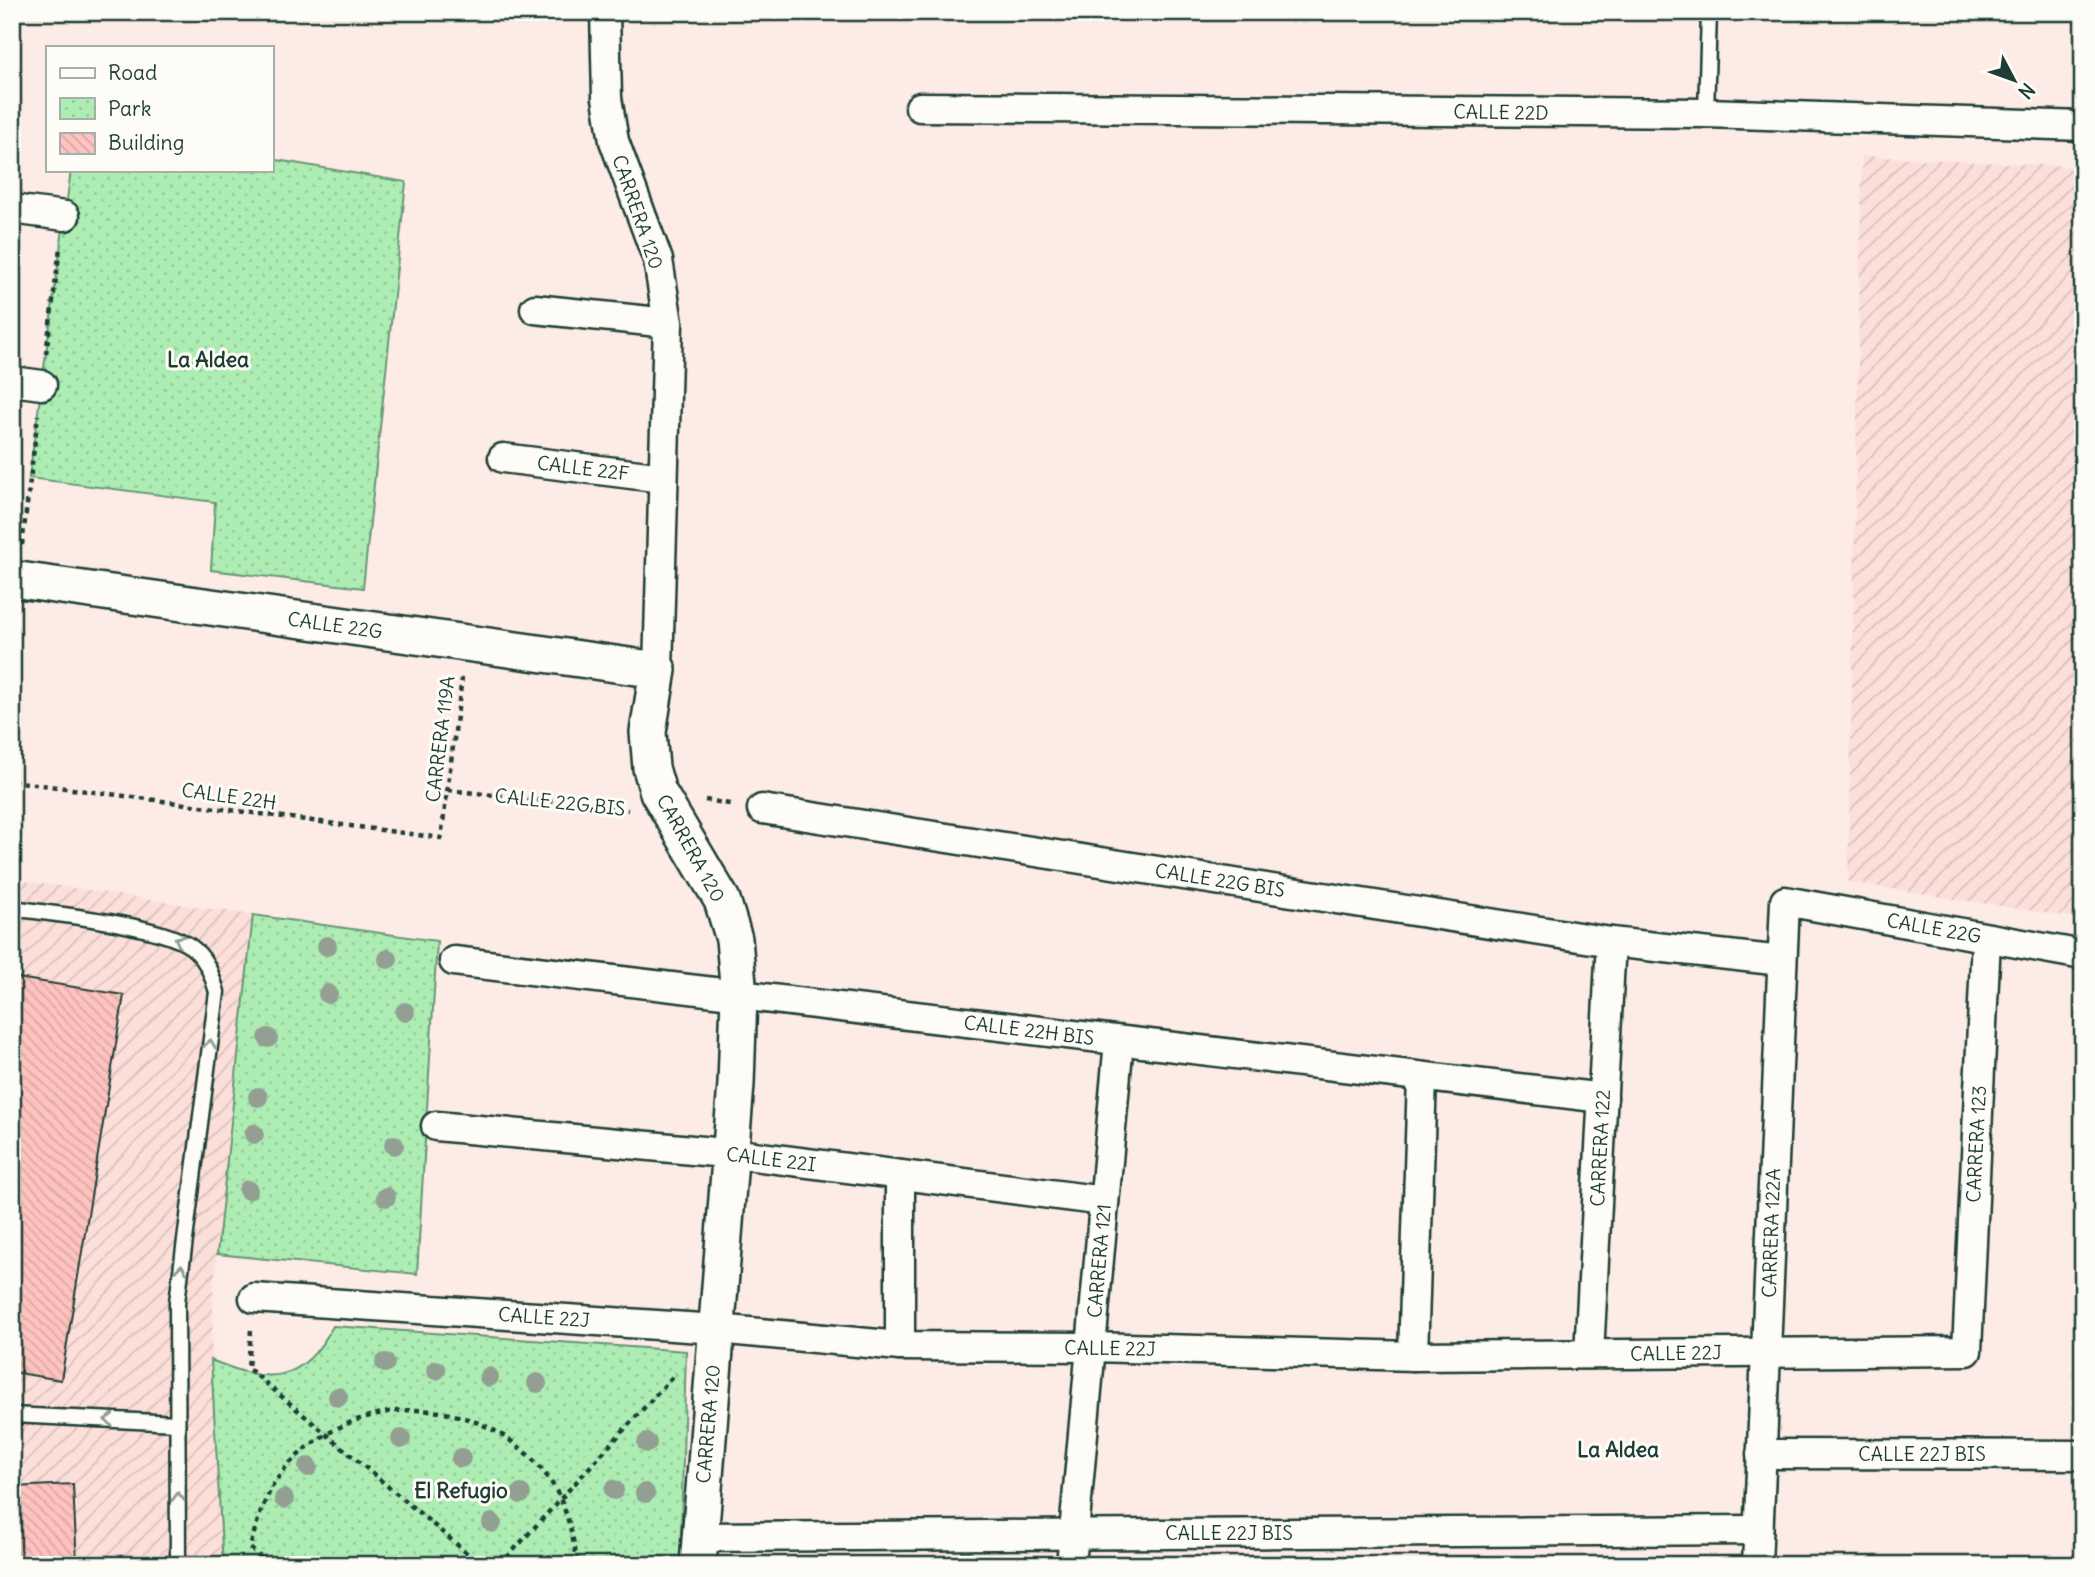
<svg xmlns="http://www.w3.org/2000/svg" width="2095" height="1577" font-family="Delius,sans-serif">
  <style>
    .industrial { fill: url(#industrial-furrows) }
    .park { fill: url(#park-dots); stroke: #669574; stroke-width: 2 }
    .building { fill: url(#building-back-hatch); stroke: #1f3d34; stroke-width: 2 }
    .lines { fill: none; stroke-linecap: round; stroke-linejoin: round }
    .service-casing { stroke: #1f3d34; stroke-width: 19 }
    .minor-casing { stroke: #1f3d34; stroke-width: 33 }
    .tertiary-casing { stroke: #1f3d34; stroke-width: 40 }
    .path { stroke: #1f3d34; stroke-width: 4.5; stroke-dasharray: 5 5; stroke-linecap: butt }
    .service { stroke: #fdfcf7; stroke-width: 14 }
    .minor { stroke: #fdfcf7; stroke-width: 28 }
    .tertiary { stroke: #fdfcf7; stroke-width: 35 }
    .tree { fill: #929f92 }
    .oneway { stroke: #8e9c96 }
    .labels { text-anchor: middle; stroke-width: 6; stroke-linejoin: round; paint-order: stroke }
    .street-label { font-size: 19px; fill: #1f3d34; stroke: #fdfcf7 }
    .neighbourhood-label { font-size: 21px; font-weight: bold; fill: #1f3d34; stroke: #fdfcf7 }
  </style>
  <defs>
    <pattern id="industrial-furrows" width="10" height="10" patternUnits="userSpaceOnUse" patternTransform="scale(1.75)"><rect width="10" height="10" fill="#fddfda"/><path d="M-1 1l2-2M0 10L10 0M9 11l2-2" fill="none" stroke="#d8c0bc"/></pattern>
    <pattern id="park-dots" width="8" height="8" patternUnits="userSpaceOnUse" patternTransform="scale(1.75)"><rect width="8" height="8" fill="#adedb4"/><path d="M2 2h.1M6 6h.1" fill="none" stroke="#94cc9b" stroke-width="1.8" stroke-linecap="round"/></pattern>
    <pattern id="building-back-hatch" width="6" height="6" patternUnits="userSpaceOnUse" patternTransform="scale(1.75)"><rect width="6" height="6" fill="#fec2bf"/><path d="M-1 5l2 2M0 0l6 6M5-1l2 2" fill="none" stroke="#d9a8a5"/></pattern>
  </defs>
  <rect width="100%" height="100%" fill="#fdebe6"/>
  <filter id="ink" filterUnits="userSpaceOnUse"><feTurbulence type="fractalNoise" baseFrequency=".0143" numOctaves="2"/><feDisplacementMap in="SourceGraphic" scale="14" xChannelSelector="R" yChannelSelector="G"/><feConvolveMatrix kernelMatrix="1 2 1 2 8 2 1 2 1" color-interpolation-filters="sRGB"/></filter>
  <g filter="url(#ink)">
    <g class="industrial">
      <polygon points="1862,156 2083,167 2083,919 1848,882"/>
      <polygon points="12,879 253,915 214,1283 211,1360 223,1565 12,1565"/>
    </g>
    <g class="park">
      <polygon points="271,159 406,182 363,588 211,570 215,502 29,478 71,170 271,170"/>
      <polygon points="253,915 437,941 417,1274 217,1254"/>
      <path d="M333 1326 686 1351 680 1565H223L211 1360C268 1384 302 1385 333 1326Z"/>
    </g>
    <g class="building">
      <polygon points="12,977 124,995 61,1380 12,1372"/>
      <polygon points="73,1484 77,1565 12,1565 12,1487"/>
    </g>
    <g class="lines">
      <defs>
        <g id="service">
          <polyline points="1706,113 1709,12"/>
          <path d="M12 908C52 914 170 925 195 950 208 962 212 976 217 992L177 1302 178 1565"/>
          <polyline points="12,1415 177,1423"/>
        </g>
        <g id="minor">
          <polyline points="605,12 607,98 614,141 658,260 668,323 658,670"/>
          <polyline points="920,107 1706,113 2083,126"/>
          <polyline points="12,209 65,216"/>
          <polyline points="535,309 668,323"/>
          <polyline points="12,381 42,385"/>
          <polyline points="503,458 663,478"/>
          <polyline points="762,809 1611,942 1782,961"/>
          <polyline points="454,961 1603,1098"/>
          <polyline points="436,1126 746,1155 1104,1201"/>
          <polyline points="254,1298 717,1329 900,1346 1091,1347 1413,1356 1967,1351 1986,938"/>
          <polyline points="900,1346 900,1175"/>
          <polyline points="1589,1354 1611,942"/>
          <polyline points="1413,1356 1422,1077"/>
          <polyline points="1761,1454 2083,1455"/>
          <polyline points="700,1537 1758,1530"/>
          <polyline points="1071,1565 1119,1041"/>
          <polyline points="1757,1565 1785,901 2083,955"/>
        </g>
        <polyline id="tertiary" points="12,579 658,670 648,732 651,768 658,792 722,900 734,939 739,995 736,1084 698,1565"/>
      </defs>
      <use href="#service" class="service-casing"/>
      <use href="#minor" class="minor-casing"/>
      <use href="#tertiary" class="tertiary-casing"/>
      <g class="path">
        <polyline points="46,354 60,248"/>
        <polyline points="22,545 38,415"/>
        <polyline points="12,781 441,838 462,678"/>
        <polyline points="448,790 628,810"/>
        <polyline points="705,800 730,804"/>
        <polyline points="251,1330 248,1368 481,1565"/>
        <path d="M269 1565 250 1548C258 1516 269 1482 294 1459 366 1390 479 1394 543 1471 565 1497 572 1532 578 1565"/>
        <polyline points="500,1565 676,1373"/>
      </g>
      <use href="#service" class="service"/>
      <use href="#minor" class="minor"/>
      <use href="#tertiary" class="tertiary"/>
    </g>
    <g class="tree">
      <circle cx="327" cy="946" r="10"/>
      <circle cx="388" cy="959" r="10"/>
      <circle cx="328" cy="994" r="10"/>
      <circle cx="405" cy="1012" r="10"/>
      <circle cx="268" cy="1038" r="10"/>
      <circle cx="258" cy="1097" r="10"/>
      <circle cx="254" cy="1134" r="10"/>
      <circle cx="394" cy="1145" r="10"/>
      <circle cx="248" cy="1190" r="10"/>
      <circle cx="386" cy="1197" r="10"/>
      <circle cx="385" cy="1363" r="10"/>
      <circle cx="436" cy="1370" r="10"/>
      <circle cx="489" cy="1377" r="10"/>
      <circle cx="537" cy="1383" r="10"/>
      <circle cx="338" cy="1397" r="10"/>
      <circle cx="401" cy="1439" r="10"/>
      <circle cx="647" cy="1443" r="10"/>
      <circle cx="461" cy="1458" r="10"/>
      <circle cx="308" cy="1467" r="10"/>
      <circle cx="614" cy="1490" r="10"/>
      <circle cx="645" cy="1493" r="10"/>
      <circle cx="521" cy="1494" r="10"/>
      <circle cx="284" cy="1499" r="10"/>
      <circle cx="492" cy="1523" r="10"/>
    </g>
    <defs><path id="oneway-chevron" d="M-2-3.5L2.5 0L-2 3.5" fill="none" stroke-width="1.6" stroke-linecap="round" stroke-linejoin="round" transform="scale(1.75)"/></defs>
    <g class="oneway">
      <use href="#oneway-chevron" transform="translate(179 940) rotate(-153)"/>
      <use href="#oneway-chevron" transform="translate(210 1044) rotate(-83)"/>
      <use href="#oneway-chevron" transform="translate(181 1269) rotate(-83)"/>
      <use href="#oneway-chevron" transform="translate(109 1420) rotate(-177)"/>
      <use href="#oneway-chevron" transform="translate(178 1497) rotate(-91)"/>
    </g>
  </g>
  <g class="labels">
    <g class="street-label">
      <text transform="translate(1501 112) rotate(1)" y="7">CALLE 22D</text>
      <text transform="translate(638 212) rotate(71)" y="7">CARRERA 120</text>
      <text transform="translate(583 468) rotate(7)" y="7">CALLE 22F</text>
      <text transform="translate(335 625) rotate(8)" y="7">CALLE 22G</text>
      <text transform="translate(440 739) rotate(-83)" y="7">CARRERA 119A</text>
      <text transform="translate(229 796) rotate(8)" y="7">CALLE 22H</text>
      <text transform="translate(560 802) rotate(6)" y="7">CALLE 22G BIS</text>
      <text transform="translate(691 848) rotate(61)" y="7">CARRERA 120</text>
      <text transform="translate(1220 880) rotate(9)" y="7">CALLE 22G BIS</text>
      <text transform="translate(1934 928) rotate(10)" y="7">CALLE 22G</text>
      <text transform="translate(1029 1030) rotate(7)" y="7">CALLE 22H BIS</text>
      <text transform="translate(1976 1144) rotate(-87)" y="7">CARRERA 123</text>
      <text transform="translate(1600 1148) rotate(-87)" y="7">CARRERA 122</text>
      <text transform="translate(771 1159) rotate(7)" y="7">CALLE 22I</text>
      <text transform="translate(1771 1233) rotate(-88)" y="7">CARRERA 122A</text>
      <text transform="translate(1099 1261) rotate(-85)" y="7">CARRERA 121</text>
      <text transform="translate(544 1317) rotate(4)" y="7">CALLE 22J</text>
      <text transform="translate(1110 1348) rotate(1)" y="7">CALLE 22J</text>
      <text transform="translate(1676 1353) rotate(-1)" y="7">CALLE 22J</text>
      <text transform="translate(708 1424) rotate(-85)" y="7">CARRERA 120</text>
      <text x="1922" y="1461">CALLE 22J BIS</text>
      <text x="1229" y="1540">CALLE 22J BIS</text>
    </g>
    <g class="neighbourhood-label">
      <text x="208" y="367">La Aldea</text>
      <text x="1618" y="1457">La Aldea</text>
      <text x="461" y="1498">El Refugio</text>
    </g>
  </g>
  <rect width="2095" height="1577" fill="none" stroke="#fdfcf7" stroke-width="42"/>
  <rect x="21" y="21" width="2053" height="1535" fill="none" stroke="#1f3d34" stroke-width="2.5" filter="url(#ink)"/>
  <rect x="46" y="46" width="228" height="126" fill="#fdfcf7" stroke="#a4b0a9" stroke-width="2"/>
  <rect x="60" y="68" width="35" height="10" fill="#fdfcf7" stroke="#a4b0a9" stroke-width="2"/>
  <text x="108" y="80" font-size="21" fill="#1f3d34">Road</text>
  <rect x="60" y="98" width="35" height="21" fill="url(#park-dots)" stroke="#a4b0a9" stroke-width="2"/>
  <text x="108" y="116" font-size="21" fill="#1f3d34">Park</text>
  <rect x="60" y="133" width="35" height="21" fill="url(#building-back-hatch)" stroke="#a4b0a9" stroke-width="2"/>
  <text x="108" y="150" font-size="21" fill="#1f3d34">Building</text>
  <g transform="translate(2014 80) rotate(131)" stroke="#fdfcf7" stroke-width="5" paint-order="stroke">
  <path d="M0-5L12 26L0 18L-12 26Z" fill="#1f3d34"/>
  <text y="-10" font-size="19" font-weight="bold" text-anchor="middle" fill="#1f3d34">N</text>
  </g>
</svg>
